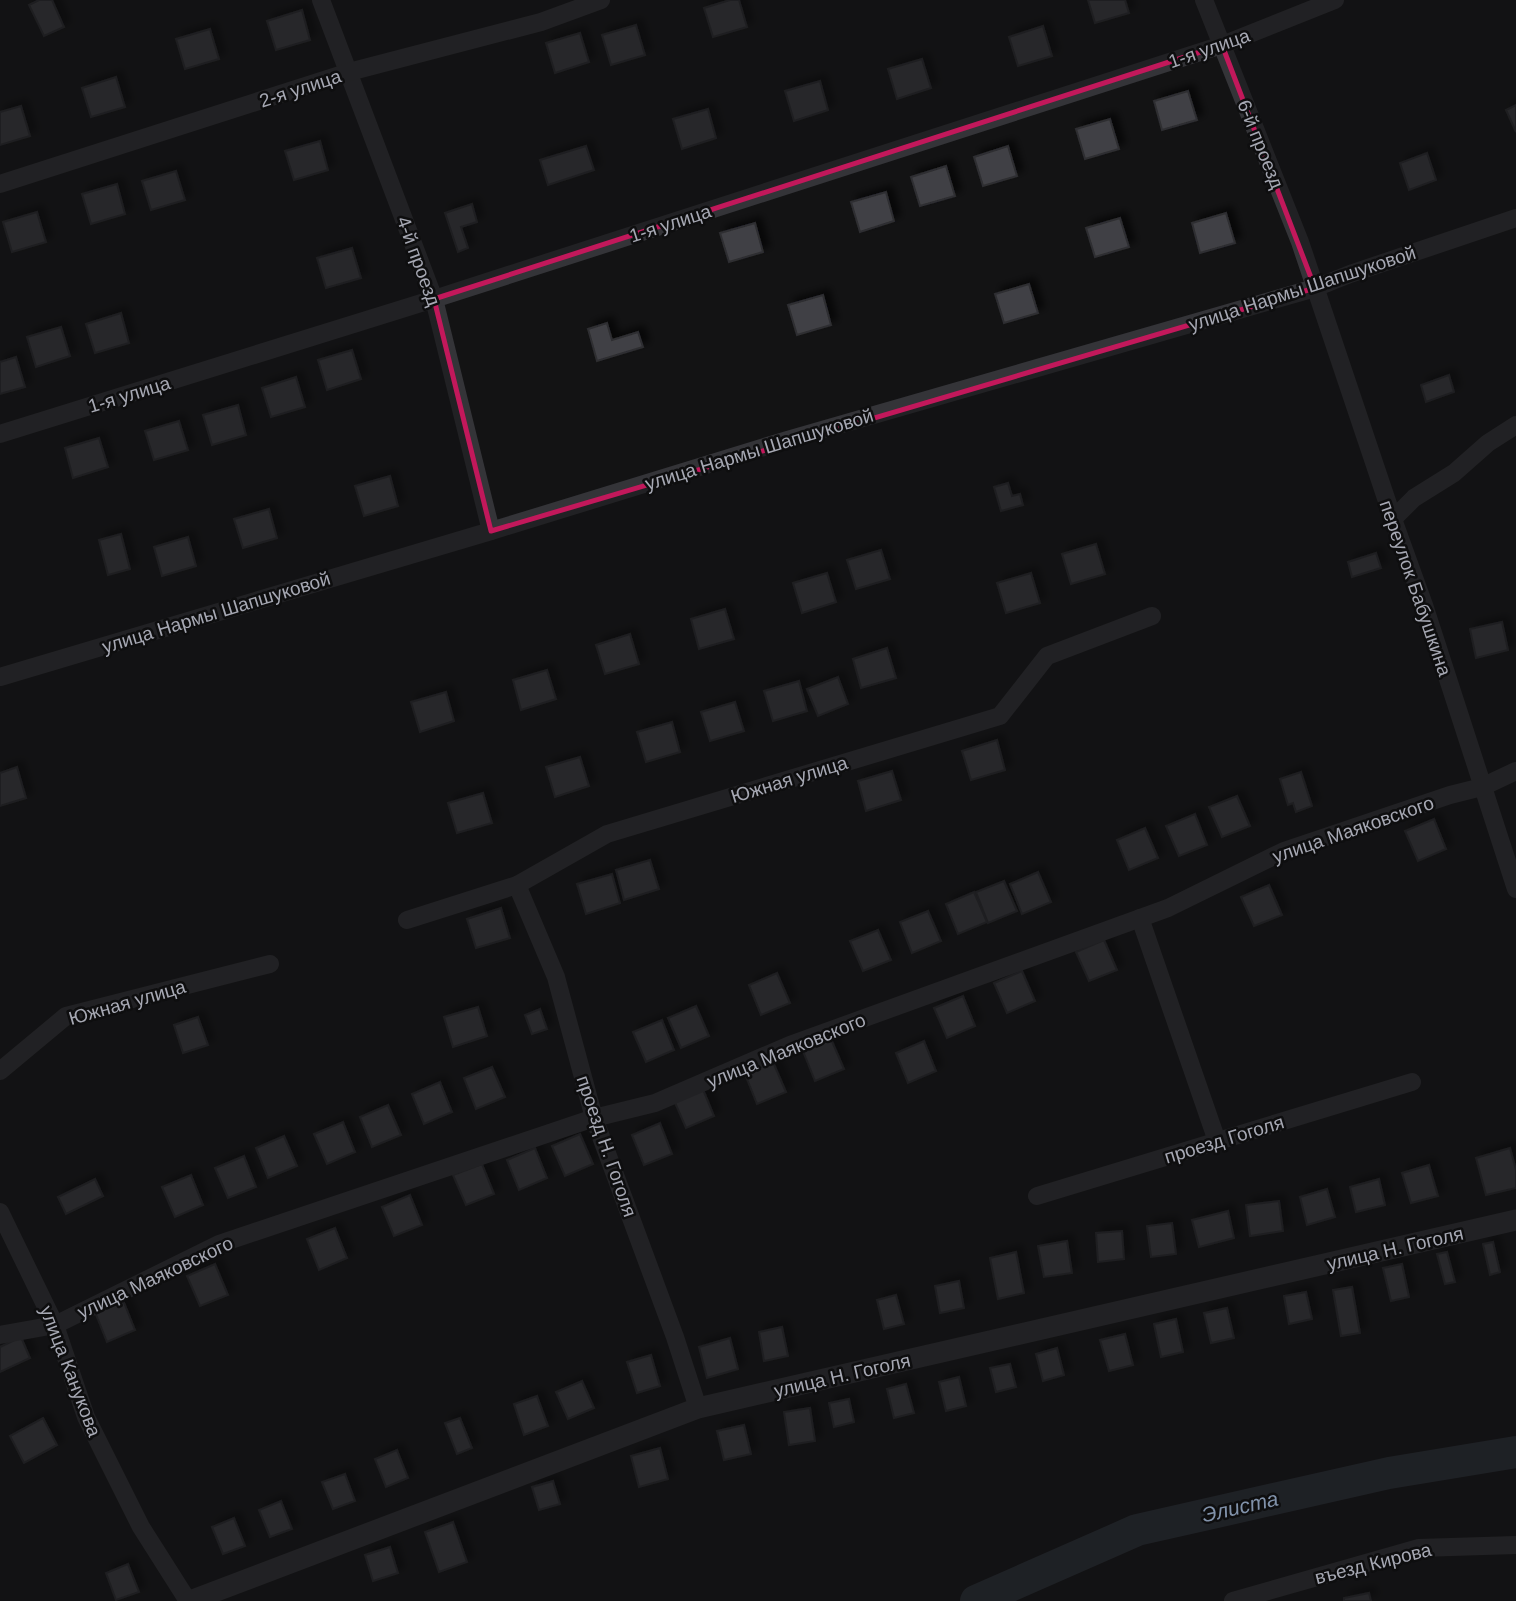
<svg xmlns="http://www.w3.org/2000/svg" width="1516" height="1601" font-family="Helvetica,sans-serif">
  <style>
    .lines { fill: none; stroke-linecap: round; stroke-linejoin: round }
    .river { stroke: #2e333b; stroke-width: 32 }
    .building { fill: #404044; stroke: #2d2d30; stroke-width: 2; filter: url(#shadow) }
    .minor { stroke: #343438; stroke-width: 18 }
    .tertiary { stroke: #343438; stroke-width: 21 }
    .marked { fill: none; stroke: #c2185b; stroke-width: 5; stroke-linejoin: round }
    .labels { text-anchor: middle; stroke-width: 5; stroke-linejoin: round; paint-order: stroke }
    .street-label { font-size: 19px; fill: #a6a8b3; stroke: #0e0e0f }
    .water-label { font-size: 21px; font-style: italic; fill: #8192aa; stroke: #0e0e0f }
  </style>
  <defs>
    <filter id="shadow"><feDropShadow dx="6" dy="-6" stdDeviation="3.5" flood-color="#0009"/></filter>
  </defs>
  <rect width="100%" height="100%" fill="#131314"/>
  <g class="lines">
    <polyline class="river" points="976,1601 1137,1530 1389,1473 1516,1452"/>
  </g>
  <g class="building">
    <polygon points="39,0 52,0 64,27 44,36 29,5"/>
    <polygon points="730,0 739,0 747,27 713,37 704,8"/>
    <polygon points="1088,0 1125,0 1129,13 1095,23"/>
    <polygon points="302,10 310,40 276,50 267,21"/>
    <polygon points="636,25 645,55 611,65 602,35"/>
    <polygon points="1043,26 1052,56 1018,66 1009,37"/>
    <polygon points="210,29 219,59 185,69 176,39"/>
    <polygon points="580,33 589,62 555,73 546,43"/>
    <polygon points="922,59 931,88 897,99 888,69"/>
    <polygon points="116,77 125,107 91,117 82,88"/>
    <polygon points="820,81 828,110 794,121 785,91"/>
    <polygon points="1188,91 1197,120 1162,130 1154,101"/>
    <polygon points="1516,105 1516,132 1506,110"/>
    <polygon points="21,106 30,136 0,145 0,112"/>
    <polygon points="708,109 716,138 682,149 673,119"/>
    <polygon points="1110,119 1119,149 1085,159 1076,129"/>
    <polygon points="320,141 328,170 294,180 285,151"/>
    <polygon points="586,146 594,170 548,185 540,160"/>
    <polygon points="1008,146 1017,176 983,186 974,157"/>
    <polygon points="1427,153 1436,180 1409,190 1400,163"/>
    <polygon points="946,166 955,196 920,206 911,177"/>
    <polygon points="176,171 185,200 151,210 142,181"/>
    <polygon points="117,184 125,214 91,224 82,194"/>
    <polygon points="886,192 894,221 860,232 851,202"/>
    <polygon points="472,204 477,222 461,227 468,248 458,252 445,213"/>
    <polygon points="37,212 46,242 12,252 3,222"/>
    <polygon points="1226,213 1235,243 1200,253 1192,223"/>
    <polygon points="1120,218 1129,247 1095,257 1086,228"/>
    <polygon points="755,223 763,252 729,262 720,233"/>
    <polygon points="352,248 361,278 326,288 317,258"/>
    <polygon points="1029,284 1038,313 1004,323 995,294"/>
    <polygon points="823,295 831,325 797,335 788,305"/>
    <polygon points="121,313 129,343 95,353 86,324"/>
    <polygon points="607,323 612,340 638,332 643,347 597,361 588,329"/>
    <polygon points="61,327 70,356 36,367 27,337"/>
    <polygon points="352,350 361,379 327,390 318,360"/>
    <polygon points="16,357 25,387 0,394 0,362"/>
    <polygon points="1449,375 1454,392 1426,402 1421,385"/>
    <polygon points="296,377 305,407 271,417 262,388"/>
    <polygon points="238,405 246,435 212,445 203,415"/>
    <polygon points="179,421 188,450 154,460 145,431"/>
    <polygon points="99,438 108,467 73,478 65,448"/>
    <polygon points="390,476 398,506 364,516 355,486"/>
    <polygon points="1008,483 1012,496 1020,494 1023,505 1001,511 994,487"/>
    <polygon points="269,509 277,538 243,548 234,519"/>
    <polygon points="121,534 130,569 108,575 99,540"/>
    <polygon points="188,537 196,566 162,576 154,547"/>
    <polygon points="1096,544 1105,574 1071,584 1062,554"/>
    <polygon points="881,550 890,579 856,589 847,560"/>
    <polygon points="1376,553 1381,568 1352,577 1348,562"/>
    <polygon points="827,573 836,602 802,613 793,583"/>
    <polygon points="1031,573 1040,603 1006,613 997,583"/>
    <polygon points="725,609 734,639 699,649 691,619"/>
    <polygon points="1502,622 1508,650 1476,658 1470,629"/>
    <polygon points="630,634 639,664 605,674 596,645"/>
    <polygon points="887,648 896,678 861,688 853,659"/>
    <polygon points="547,670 556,699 521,710 513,680"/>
    <polygon points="838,677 848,704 818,716 807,689"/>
    <polygon points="799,681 807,711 773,721 764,691"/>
    <polygon points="446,692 454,721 420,732 411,702"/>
    <polygon points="735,702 744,731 710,741 701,712"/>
    <polygon points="672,722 680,752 646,762 637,732"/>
    <polygon points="997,740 1005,770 971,780 962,751"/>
    <polygon points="580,757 589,786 555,797 546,767"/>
    <polygon points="17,767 26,798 0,806 0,773"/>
    <polygon points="892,771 901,800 866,811 858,781"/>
    <polygon points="1301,772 1312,806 1296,812 1293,803 1288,805 1280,779"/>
    <polygon points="483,793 492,823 457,833 448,803"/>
    <polygon points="1237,796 1250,826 1222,837 1209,807"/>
    <polygon points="1195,814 1207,845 1179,856 1166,826"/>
    <polygon points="1434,819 1446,849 1418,861 1405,831"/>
    <polygon points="1145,828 1158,858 1129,870 1117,840"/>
    <polygon points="650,860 659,889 624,900 616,870"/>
    <polygon points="1038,872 1051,902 1022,914 1010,884"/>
    <polygon points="612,874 620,903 586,914 577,884"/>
    <polygon points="1004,881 1017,911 988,923 976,892"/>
    <polygon points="1269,885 1282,915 1254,926 1241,897"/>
    <polygon points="974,892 987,922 958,934 946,904"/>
    <polygon points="501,908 510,938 476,948 467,919"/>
    <polygon points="928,911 941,941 912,953 900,922"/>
    <polygon points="878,930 891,960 863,971 850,941"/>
    <polygon points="1104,940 1117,970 1089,981 1076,952"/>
    <polygon points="1022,971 1035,1001 1007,1013 994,983"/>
    <polygon points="777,973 790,1003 761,1015 749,985"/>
    <polygon points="963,996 975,1026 947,1038 934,1008"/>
    <polygon points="696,1006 709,1036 681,1048 668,1018"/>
    <polygon points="478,1007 487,1036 453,1047 444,1017"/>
    <polygon points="540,1009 547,1029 532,1034 525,1015"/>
    <polygon points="198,1017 208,1045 183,1053 174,1025"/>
    <polygon points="662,1020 674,1050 646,1062 633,1032"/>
    <polygon points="831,1039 844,1069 815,1081 803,1051"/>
    <polygon points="924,1041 936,1071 908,1083 896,1053"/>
    <polygon points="773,1062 786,1092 757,1104 745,1074"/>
    <polygon points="492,1067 505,1097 476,1109 464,1078"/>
    <polygon points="440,1082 452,1112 424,1124 412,1094"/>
    <polygon points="702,1087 714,1116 686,1128 673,1098"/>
    <polygon points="388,1105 401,1135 372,1147 360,1117"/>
    <polygon points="343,1122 355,1152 327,1164 314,1134"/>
    <polygon points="660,1123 672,1154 644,1165 632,1135"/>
    <polygon points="580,1134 593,1164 565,1176 552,1146"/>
    <polygon points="284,1136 297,1166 268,1178 256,1148"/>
    <polygon points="535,1148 547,1178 519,1190 507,1160"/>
    <polygon points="1510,1148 1516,1170 1516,1188 1486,1195 1476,1158"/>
    <polygon points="244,1156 256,1187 228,1198 215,1168"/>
    <polygon points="482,1164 494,1194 466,1205 453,1175"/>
    <polygon points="1429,1165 1438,1196 1411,1203 1402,1173"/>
    <polygon points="191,1175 203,1205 175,1217 162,1187"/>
    <polygon points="95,1179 103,1196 66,1214 58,1197"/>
    <polygon points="1379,1179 1385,1205 1356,1212 1350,1187"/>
    <polygon points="1327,1189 1335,1217 1307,1225 1300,1197"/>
    <polygon points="410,1195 422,1225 394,1236 382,1207"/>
    <polygon points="1279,1201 1283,1231 1250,1236 1246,1205"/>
    <polygon points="1228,1211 1234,1238 1199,1247 1192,1220"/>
    <polygon points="1172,1223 1176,1254 1151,1257 1147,1226"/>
    <polygon points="335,1228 347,1258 319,1270 307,1239"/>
    <polygon points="1122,1231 1124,1259 1098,1262 1096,1233"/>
    <polygon points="1067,1241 1072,1273 1044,1277 1038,1246"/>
    <polygon points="1493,1242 1500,1272 1490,1275 1483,1244"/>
    <polygon points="1016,1252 1024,1293 998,1299 990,1258"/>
    <polygon points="1447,1252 1455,1282 1445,1284 1437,1254"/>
    <polygon points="215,1264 228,1295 200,1306 187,1276"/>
    <polygon points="1402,1264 1409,1297 1391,1301 1383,1268"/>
    <polygon points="959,1281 964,1308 940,1313 935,1286"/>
    <polygon points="1352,1287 1360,1333 1341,1336 1333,1290"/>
    <polygon points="1306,1292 1312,1319 1289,1324 1284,1296"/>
    <polygon points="896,1295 904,1324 884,1329 877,1300"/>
    <polygon points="123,1300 135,1330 107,1342 95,1312"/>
    <polygon points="1227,1308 1234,1338 1211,1343 1204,1313"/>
    <polygon points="1176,1319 1183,1352 1161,1357 1154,1324"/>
    <polygon points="782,1327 788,1356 764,1361 759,1332"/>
    <polygon points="1125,1334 1133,1365 1109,1371 1100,1340"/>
    <polygon points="21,1337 30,1358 0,1372 0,1347"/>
    <polygon points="730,1338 738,1369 707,1378 699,1347"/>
    <polygon points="1057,1348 1064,1375 1043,1381 1036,1354"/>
    <polygon points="651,1355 660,1386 637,1393 627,1362"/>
    <polygon points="1010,1364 1016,1387 996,1392 990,1368"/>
    <polygon points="959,1377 966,1406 946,1411 939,1382"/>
    <polygon points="582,1381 594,1408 568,1419 556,1392"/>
    <polygon points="906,1384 914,1413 894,1418 887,1389"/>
    <polygon points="537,1396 548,1426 524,1435 514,1404"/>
    <polygon points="849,1399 854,1422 834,1427 829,1403"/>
    <polygon points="810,1408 815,1441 789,1445 784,1412"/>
    <polygon points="43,1418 57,1445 24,1463 10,1436"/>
    <polygon points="460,1418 472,1448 457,1454 445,1423"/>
    <polygon points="744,1425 751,1454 724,1460 717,1431"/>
    <polygon points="660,1448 668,1479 639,1487 631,1456"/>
    <polygon points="397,1450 408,1478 386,1487 375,1459"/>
    <polygon points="345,1474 355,1501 333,1509 322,1482"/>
    <polygon points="553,1481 560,1504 539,1510 532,1487"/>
    <polygon points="281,1501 292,1529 270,1537 259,1510"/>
    <polygon points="234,1518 245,1546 223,1554 212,1527"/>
    <polygon points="453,1522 467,1562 439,1572 425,1532"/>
    <polygon points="390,1547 398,1573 373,1581 365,1555"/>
    <polygon points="128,1564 139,1592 116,1600 106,1573"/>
    <polygon points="1369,1593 1371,1601 1344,1601 1344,1598"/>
  </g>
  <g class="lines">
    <g class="minor">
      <polyline points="321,0 434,299 491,531"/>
      <polyline points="1204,0 1300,242 1393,519 1424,605 1516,889"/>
      <polyline points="0,184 349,72 541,22 601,0"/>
      <polyline points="0,434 434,299 1222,45 1335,0"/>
      <polyline points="1393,519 1414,498 1454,473 1488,443 1516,425"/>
      <polyline points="0,677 491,531 787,440 1315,288 1350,274 1516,218"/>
      <polyline points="517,885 556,977 594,1118 675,1337 698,1408"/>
      <polyline points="1140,918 1217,1141"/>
      <polyline points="407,920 517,885 607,834 1000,716 1047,656 1152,616"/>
      <polyline points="0,1071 66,1016 270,964"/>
      <polyline points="1037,1196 1412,1082"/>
      <polyline points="0,1212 55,1325 86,1417 141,1527 188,1601"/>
      <polyline points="0,1335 55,1325 219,1244 594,1118 655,1103 790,1045 1168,908 1284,851 1450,795 1482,787 1516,771"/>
      <polyline points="1233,1601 1419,1548 1516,1545"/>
    </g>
    <polyline class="tertiary" points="190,1601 698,1408 1516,1220"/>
  </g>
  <path d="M0 0H1516V1601H0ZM1222 45 1315 288 491 531 434 299Z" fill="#131314" fill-opacity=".55" fill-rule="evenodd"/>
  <path class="marked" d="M1222 45 1315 288 491 531 434 299Z"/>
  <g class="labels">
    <g class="street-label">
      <text transform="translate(1209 48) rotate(-19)" y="7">1-я улица</text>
      <text transform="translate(300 88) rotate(-18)" y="7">2-я улица</text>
      <text transform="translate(1261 144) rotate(68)" y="7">6-й проезд</text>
      <text transform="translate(670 223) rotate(-18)" y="7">1-я улица</text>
      <text transform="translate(419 261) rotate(70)" y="7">4-й проезд</text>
      <text transform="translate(1302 288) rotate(-18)" y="7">улица Нармы Шапшуковой</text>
      <text transform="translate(129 394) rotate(-17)" y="7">1-я улица</text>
      <text transform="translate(759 449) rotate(-17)" y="7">улица Нармы Шапшуковой</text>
      <text transform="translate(1416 588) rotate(71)" y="7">переулок Бабушкина</text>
      <text transform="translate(216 612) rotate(-17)" y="7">улица Нармы Шапшуковой</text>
      <text transform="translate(789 779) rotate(-17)" y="7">Южная улица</text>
      <text transform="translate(1353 829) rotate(-19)" y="7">улица Маяковского</text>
      <text transform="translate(127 1002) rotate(-16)" y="7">Южная улица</text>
      <text transform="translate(786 1050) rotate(-22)" y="7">улица Маяковского</text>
      <text transform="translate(1224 1139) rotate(-17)" y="7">проезд Гоголя</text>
      <text transform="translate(607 1146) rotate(71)" y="7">проезд Н. Гоголя</text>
      <text transform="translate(1395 1248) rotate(-13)" y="7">улица Н. Гоголя</text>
      <text transform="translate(155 1277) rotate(-25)" y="7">улица Маяковского</text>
      <text transform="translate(71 1371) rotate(69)" y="7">улица Канукова</text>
      <text transform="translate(842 1375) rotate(-13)" y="7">улица Н. Гоголя</text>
      <text transform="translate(1373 1563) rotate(-14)" y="7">въезд Кирова</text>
    </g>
    <g class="water-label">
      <text transform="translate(1240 1507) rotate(-13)" y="7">Элиста</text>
    </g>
  </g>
</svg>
